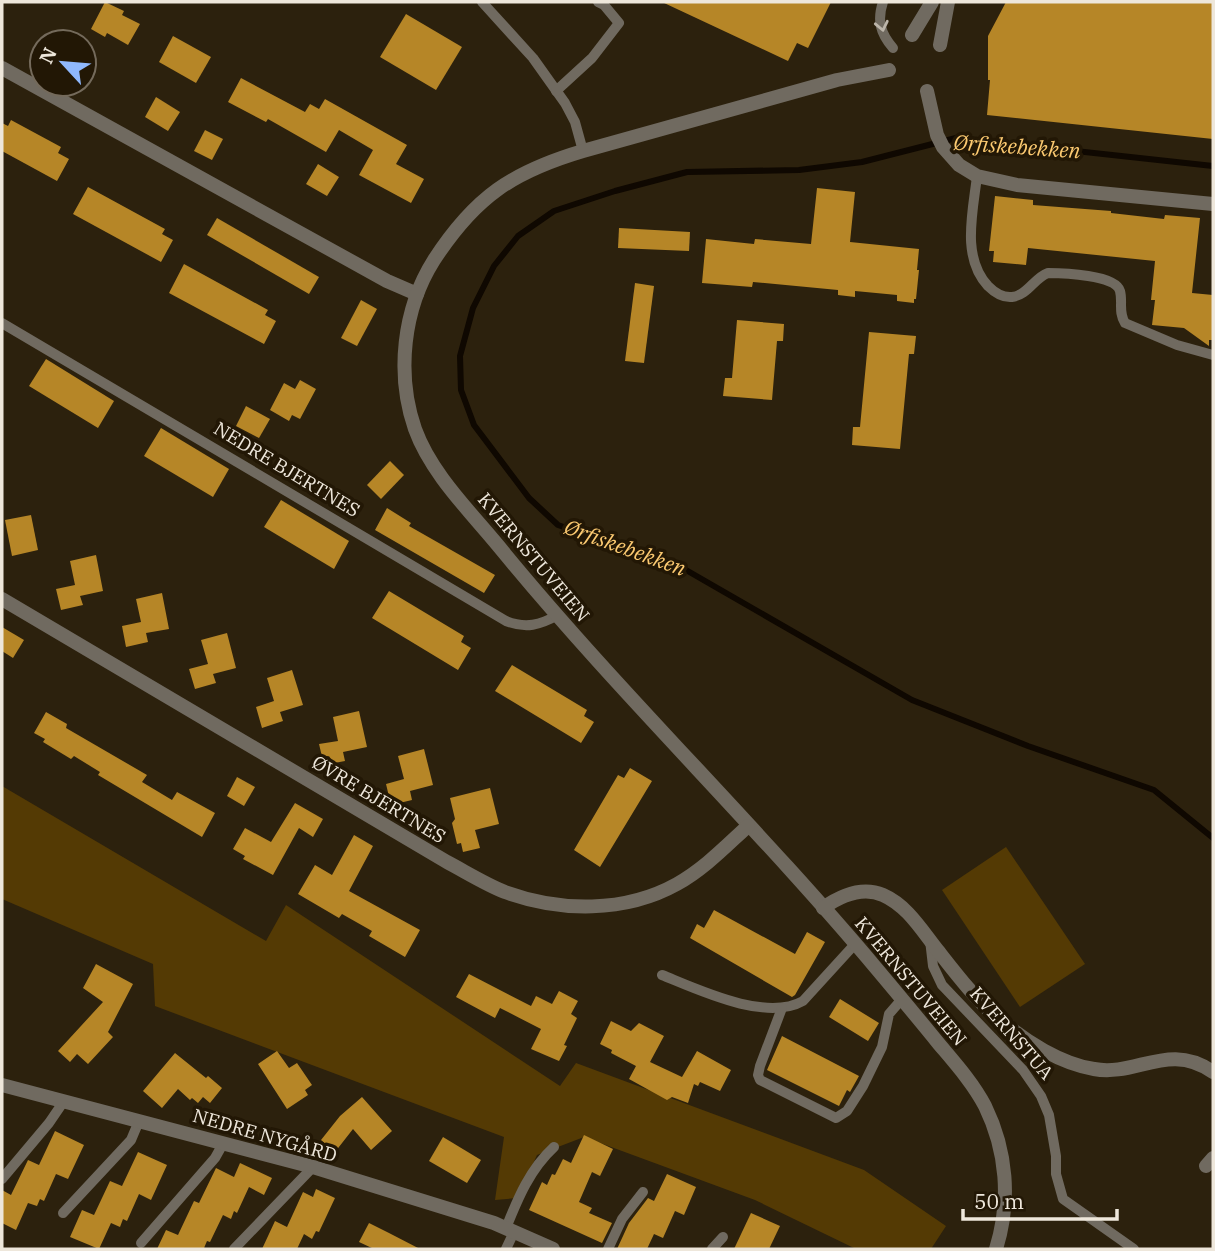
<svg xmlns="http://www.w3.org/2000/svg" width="1215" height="1251" font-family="'IBM Plex Serif',serif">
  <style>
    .green { fill: #543a04 }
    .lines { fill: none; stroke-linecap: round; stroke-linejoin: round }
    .stream { stroke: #0f0801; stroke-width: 6 }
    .building { fill: #b68627 }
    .lane { stroke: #706a60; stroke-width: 10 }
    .street { stroke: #706a60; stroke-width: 14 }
    .oneway { stroke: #bcb5aa }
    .labels { text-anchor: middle; stroke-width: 7; stroke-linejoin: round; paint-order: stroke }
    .street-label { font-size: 19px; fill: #eee7db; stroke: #221705 }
    .water-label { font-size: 21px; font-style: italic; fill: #fcca71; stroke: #221705 }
  </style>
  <rect width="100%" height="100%" fill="#2c210d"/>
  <g class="green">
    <polygon points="2,786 266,941 286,905 560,1086 576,1063 864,1170 946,1226 931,1249 856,1249 755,1200 584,1137 537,1155 517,1198 495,1200 504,1137 155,1006 153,964 2,899"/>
    <polygon points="1006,847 1085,964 1020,1007 942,890"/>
  </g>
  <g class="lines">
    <polyline class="stream" points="1213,166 956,138 862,162 799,170 687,172 615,191 554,211 518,236 494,266 473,308 460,356 461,390 474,425 529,498 558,525 686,570 912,700 1028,746 1154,790 1213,838"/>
  </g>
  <g class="building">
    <polygon points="105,2 124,11 122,15 140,24 128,45 107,33 105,37 91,29"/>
    <polygon points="662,2 831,2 808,48 797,43 788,61"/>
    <polygon points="1006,2 1213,2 1213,139 987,115 990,80 988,80 988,36"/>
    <polygon points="406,14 462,47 436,90 380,57"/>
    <polygon points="173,36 211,57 196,83 159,62"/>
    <polygon points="241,78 305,112 310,104 319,109 325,99 407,145 396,164 424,179 411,203 359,175 373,150 339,130 326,152 268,119 266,122 228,102"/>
    <polygon points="156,97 180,112 168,131 145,117"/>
    <polygon points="11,120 61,147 58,153 69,159 57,181 2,151 2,123 8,126"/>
    <polygon points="205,130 223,139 212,160 194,151"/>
    <polygon points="318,164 339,177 327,196 306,184"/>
    <polygon points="88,187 165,229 162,234 173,240 161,262 73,214"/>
    <polygon points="817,188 855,192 850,242 919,249 917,270 919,270 916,299 914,299 914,303 897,301 897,295 855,291 855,297 838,295 838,290 753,282 752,287 702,283 706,239 754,244 755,239 811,244"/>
    <polygon points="995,196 1033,200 1033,205 1111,211 1111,213 1164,219 1165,215 1200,218 1192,293 1213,295 1213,340 1209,340 1209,346 1184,328 1152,325 1155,300 1151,300 1155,261 1028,248 1026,265 993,262 994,251 989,251"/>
    <polygon points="217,218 319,277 309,294 207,235"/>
    <polygon points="619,228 690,232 689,251 618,248"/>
    <polygon points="184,264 268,310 265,315 276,321 264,344 169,293"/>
    <polygon points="635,283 654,286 644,363 625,361"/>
    <polygon points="361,300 377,309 357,346 341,338"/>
    <polygon points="737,320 784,324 783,341 777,341 772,400 723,396 725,378 732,378"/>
    <polygon points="869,332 916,336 914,354 909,354 900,449 852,445 853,427 860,427"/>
    <polygon points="46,359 114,401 98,428 29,386"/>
    <polygon points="300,380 316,389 300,419 292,415 289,421 270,410 284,383 295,389"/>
    <polygon points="246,406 270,419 259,438 236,426"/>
    <polygon points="161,428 229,469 213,497 144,456"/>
    <polygon points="390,461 404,475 381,499 367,485"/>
    <polygon points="281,500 349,541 334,569 264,527"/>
    <polygon points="387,508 411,523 409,526 495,575 484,593 375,530"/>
    <polygon points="31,515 38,550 12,556 5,520"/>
    <polygon points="96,555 103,591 80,596 83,605 61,610 56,589 75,585 70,561"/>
    <polygon points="389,591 464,636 461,642 471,648 458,670 372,618"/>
    <polygon points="162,593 169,629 146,633 148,642 126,647 122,626 141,622 136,599"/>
    <polygon points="2,627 24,640 13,658 2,651"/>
    <polygon points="227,633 236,668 213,674 216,683 195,689 189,669 208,664 201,640"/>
    <polygon points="512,665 587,710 584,716 594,722 581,743 495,691"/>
    <polygon points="292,670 303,705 280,712 283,721 262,728 256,707 274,701 267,678"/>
    <polygon points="359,711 367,747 343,752 345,761 324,765 319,744 338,741 333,717"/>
    <polygon points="46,712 67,724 66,728 147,775 142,782 172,800 177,792 215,813 202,837 98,775 100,772 74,756 71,759 43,742 45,739 34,733"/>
    <polygon points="424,749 433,785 410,791 412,800 391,805 386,784 404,779 398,756"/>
    <polygon points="630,768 652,781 600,867 574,850 618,775 624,778"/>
    <polygon points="237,777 255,787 244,806 227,796"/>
    <polygon points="490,788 499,824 475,830 480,848 463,852 461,843 457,844 452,823 455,819 450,798"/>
    <polygon points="295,803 323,819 313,837 299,828 273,875 243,859 245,856 233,849 245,828 271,842"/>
    <polygon points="354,835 373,846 349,891 420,930 405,957 369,936 372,931 342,914 339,918 298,894 315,865 332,875"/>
    <polygon points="714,910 795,954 807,932 825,942 795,995 792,997 690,938 697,924 704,928"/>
    <polygon points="96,964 133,984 108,1032 113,1037 88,1064 77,1054 70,1062 58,1051 103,1002 83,988"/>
    <polygon points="469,974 531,1006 536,996 552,1004 559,991 578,1001 571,1014 577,1018 564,1045 567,1046 559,1061 531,1049 541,1029 500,1008 495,1018 456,997"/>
    <polygon points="840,999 879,1023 868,1041 829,1017"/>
    <polygon points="611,1021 631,1031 639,1023 664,1036 650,1062 682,1077 697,1051 731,1070 720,1091 700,1082 698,1086 694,1084 688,1103 672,1097 667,1100 629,1079 636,1066 611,1053 612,1050 600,1044"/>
    <polygon points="782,1036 859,1076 850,1092 847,1090 839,1106 767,1070"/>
    <polygon points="277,1051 289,1068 297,1063 312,1085 305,1090 308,1095 287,1109 258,1064"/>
    <polygon points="175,1053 206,1078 208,1076 222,1088 210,1103 203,1097 198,1103 192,1098 190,1100 178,1089 162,1108 143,1091"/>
    <polygon points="362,1097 392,1131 371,1150 353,1129 335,1152 321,1140 340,1116"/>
    <polygon points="55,1131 84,1145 68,1179 56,1174 44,1201 40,1199 37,1206 28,1203 16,1230 2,1223 2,1190 11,1195 28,1160 39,1165"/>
    <polygon points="584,1135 613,1149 600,1176 592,1172 579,1202 592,1208 589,1213 612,1223 602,1243 529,1210 542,1182 547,1185 552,1174 555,1175 563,1159 571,1163"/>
    <polygon points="443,1137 481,1160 467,1183 429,1161"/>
    <polygon points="138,1152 167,1165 151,1200 139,1194 127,1221 123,1219 120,1227 111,1223 99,1249 70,1237 82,1210 94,1215 110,1181 122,1186"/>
    <polygon points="240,1163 272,1178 264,1195 249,1187 237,1213 234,1211 231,1219 223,1215 210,1242 207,1241 204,1248 195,1243 207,1249 157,1249 166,1230 178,1235 194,1201 199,1203 216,1168 234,1177"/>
    <polygon points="667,1174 696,1187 684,1215 675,1211 663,1238 654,1234 647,1249 617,1249 629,1223 648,1198 654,1201"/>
    <polygon points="316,1189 335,1198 319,1232 316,1231 312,1239 304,1234 297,1249 262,1249 275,1221 287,1227 303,1192 313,1197"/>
    <polygon points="751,1213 780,1226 769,1249 734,1249"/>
    <polygon points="369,1223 389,1233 420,1249 374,1249 359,1242"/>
  </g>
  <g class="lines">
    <g class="lane">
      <polyline points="482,2 533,58 565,103 575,122 583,151"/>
      <path d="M883 2C877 20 880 33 893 48"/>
      <polyline points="556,91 592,58 619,23 604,5 598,2"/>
      <path d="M977 176C973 212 961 257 988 286 995 293 1002 298 1012 297 1028 295 1034 278 1048 273 1063 273 1116 275 1120 291 1123 302 1118 312 1125 323L1177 345 1213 355"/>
      <path d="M2 323 506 621C526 629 540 625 558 615"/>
      <polyline points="930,940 933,966 942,985 1023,1070 1041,1096 1049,1115 1056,1156 1056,1174 1063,1199 1134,1249"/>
      <path d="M662 975C699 990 766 1022 803 1001L855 944"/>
      <polyline points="782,1008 760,1066 758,1075 760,1080 836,1118 847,1111 863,1086 882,1047 889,1014 902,999"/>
      <polyline points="2,1179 49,1123 64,1101"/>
      <polyline points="63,1213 131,1140 139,1121"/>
      <path d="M506 1228C518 1198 530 1169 554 1147"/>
      <polyline points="141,1243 215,1158 224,1142"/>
      <polyline points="234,1249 313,1167"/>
      <polyline points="506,1249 514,1232"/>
      <polyline points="608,1249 622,1219 643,1192"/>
      <polyline points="712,1249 723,1237"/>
    </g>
    <g class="street">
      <polyline points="912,35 932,2"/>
      <polyline points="940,45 948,2"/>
      <polyline points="2,68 387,281 417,294"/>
      <path d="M889 70 837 80 583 151C512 172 475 197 434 260 403 309 396 374 415 429 432 476 474 515 505 554 623 697 757 826 876 968 897 993 918 1018 939 1044 955 1063 973 1083 985 1106 1007 1151 1011 1201 996 1249"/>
      <polyline points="927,91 937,135 943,147 959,165 977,176 1017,185 1213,204"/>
      <path d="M2 599 447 862C466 872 485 884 505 892 560 912 625 913 677 884 704 869 726 846 748 826"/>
      <path d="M823 908C840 896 862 886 883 895 908 906 922 931 939 952 957 975 977 1001 1000 1020 1025 1041 1061 1064 1094 1069 1136 1077 1169 1041 1213 1072"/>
      <polyline points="2,1085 313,1167 494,1223 553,1249"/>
      <polyline points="1206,1166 1213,1158"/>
    </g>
  </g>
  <defs><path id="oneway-chevron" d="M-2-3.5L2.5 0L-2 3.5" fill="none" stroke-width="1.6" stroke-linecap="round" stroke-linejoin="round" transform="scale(1.75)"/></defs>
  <use class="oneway" href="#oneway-chevron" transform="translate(882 26) rotate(78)"/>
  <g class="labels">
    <g class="street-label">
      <text transform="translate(287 469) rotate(31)" y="7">NEDRE BJERTNES</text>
      <text transform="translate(534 557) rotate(50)" y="7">KVERNSTUVEIEN</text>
      <text transform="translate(379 799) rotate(31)" y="7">ØVRE BJERTNES</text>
      <text transform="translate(911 981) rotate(50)" y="7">KVERNSTUVEIEN</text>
      <text transform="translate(1012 1033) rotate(49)" y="7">KVERNSTUA</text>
      <text transform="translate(265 1135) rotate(16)" y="7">NEDRE NYGÅRD</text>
    </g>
    <g class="water-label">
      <text transform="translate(1017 147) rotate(4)" y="7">Ørfiskebekken</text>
      <text transform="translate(625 548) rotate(20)" y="7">Ørfiskebekken</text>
    </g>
  </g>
  <rect width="1215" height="1251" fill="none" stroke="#eee7db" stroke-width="7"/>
  <g transform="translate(63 63) rotate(296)"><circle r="33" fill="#221705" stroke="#746a5b" stroke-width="2"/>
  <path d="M0-5L12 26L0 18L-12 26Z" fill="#8fb8fd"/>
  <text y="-10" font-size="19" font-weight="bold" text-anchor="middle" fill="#eee7db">N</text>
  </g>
  <path d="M963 1209v10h154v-10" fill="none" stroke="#eee7db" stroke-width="3.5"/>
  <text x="974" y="1209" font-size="21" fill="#eee7db" stroke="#221705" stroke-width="5" paint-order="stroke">50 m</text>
</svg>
